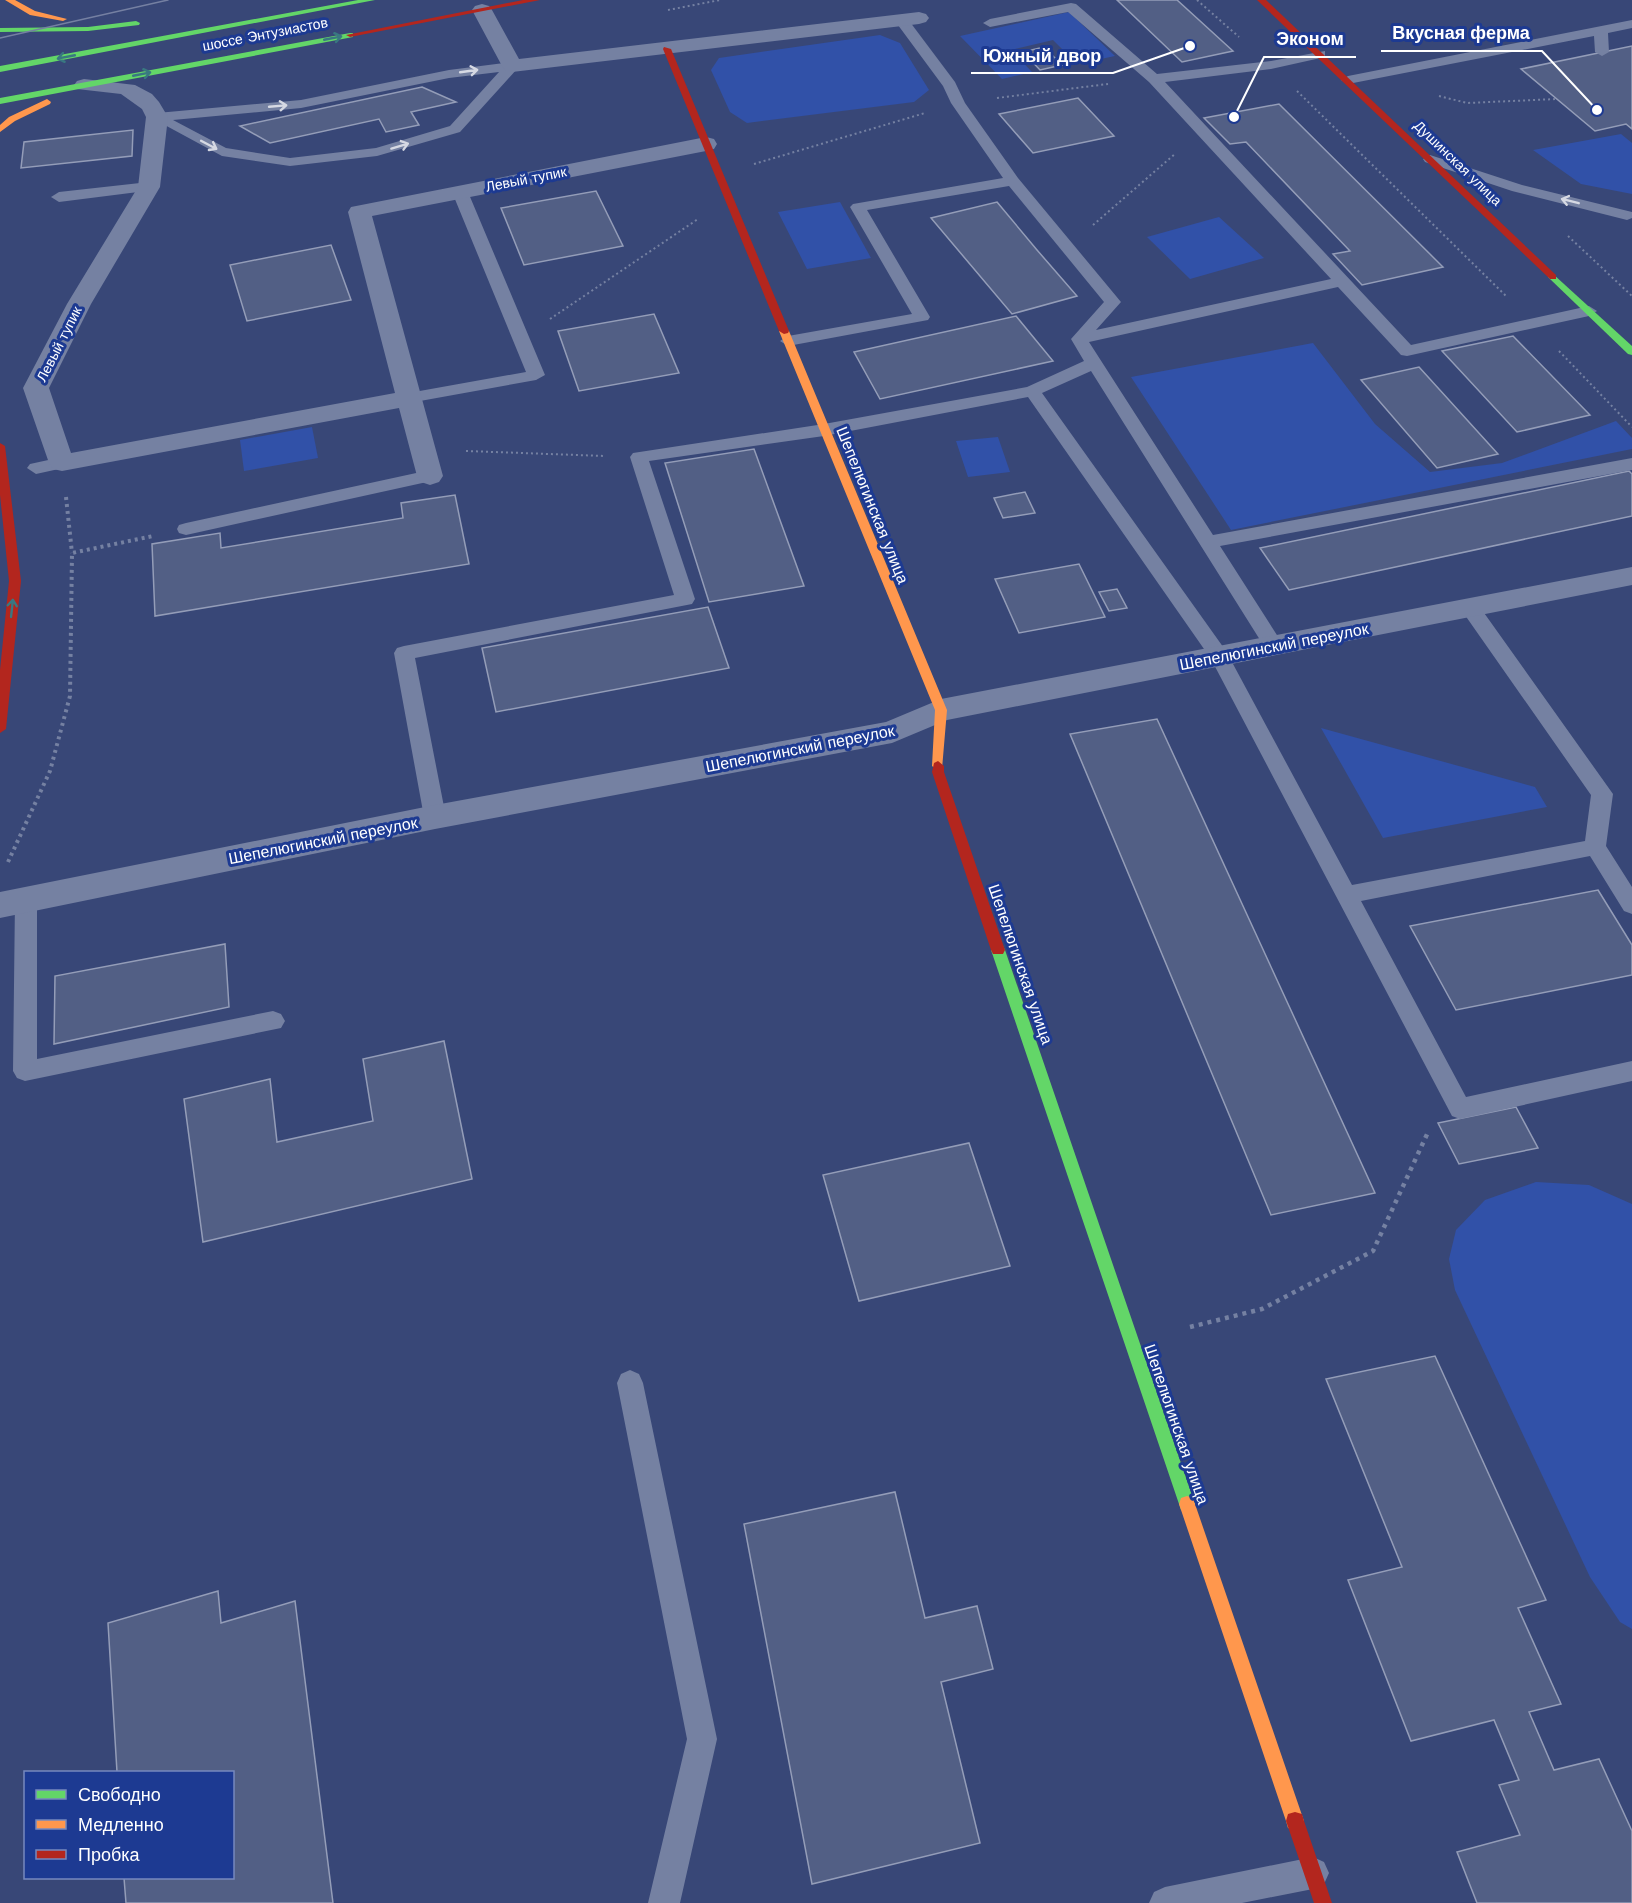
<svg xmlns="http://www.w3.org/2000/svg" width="1632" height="1903" font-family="'Work Sans',sans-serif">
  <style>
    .green { fill: #3151a8 }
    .building { fill: #525f85; stroke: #949db8; stroke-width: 1.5 }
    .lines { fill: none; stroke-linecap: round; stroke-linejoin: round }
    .path-far2 { stroke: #7581a2; stroke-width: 2; stroke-dasharray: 2 3; stroke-linecap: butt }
    .path-far1 { stroke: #7581a2; stroke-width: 4; stroke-dasharray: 3 4; stroke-linecap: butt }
    .path { stroke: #7581a2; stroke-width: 4.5; stroke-dasharray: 4 5; stroke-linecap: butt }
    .lane { fill: #7581a2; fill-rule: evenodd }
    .street { fill: #7581a2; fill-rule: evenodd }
    .fast { fill: #63d668; fill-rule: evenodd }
    .slow { fill: #ff974d; fill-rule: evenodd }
    .jam { fill: #b3261e; fill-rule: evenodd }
    .tram { stroke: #7580a2; stroke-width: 1.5 }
    .oneway { stroke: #397881 }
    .oneway2 { stroke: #d6d9e3 }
    .labels { text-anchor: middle; stroke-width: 6; stroke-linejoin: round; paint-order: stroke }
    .far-street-label { font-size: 14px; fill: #fff; stroke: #1d3a92 }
    .street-label { font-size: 16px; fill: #fff; stroke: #1d3a92 }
    .leader { fill: none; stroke: #fff; stroke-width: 2 }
    .callout-dot { fill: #fff; stroke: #1d3a92; stroke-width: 2 }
    .callout-label { font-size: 18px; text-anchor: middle; font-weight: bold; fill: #fff; stroke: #1d3a92; stroke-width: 6; stroke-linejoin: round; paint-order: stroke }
  </style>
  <rect width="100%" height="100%" fill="#384777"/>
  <g class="green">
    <polygon points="1069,12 1115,56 1077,64 1053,40 1011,50 1032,72 1002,79 960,36"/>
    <polygon points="880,35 900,43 929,90 914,102 747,123 730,112 711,70 719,58"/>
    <polygon points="1621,134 1632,143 1632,194 1581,184 1533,150"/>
    <polygon points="840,202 871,258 807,269 778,212"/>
    <polygon points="1219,217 1264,258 1190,279 1147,237"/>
    <polygon points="1313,343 1375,424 1430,472 1502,463 1616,421 1632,438 1632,449 1231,530 1131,377"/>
    <polygon points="312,427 318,458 244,471 240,440"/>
    <polygon points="998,437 1010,472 968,477 956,441"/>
    <polygon points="1321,728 1535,787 1547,807 1383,838"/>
    <polygon points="1536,1182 1589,1185 1632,1204 1632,1629 1620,1622 1590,1577 1455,1290 1449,1259 1456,1230 1485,1200"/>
  </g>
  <g class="building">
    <polygon points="1117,0 1177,0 1233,51 1182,62"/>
    <polygon points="1632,46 1632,129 1626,124 1595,131 1521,69"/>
    <polygon points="1044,47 1062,65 1040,70 1023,52"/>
    <polygon points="422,87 456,102 411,112 419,125 386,132 379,119 270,143 240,126"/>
    <polygon points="1078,98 1114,136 1033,153 999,114"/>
    <polygon points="1279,104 1443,267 1362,285 1333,254 1350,251 1246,142 1230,144 1204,118"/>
    <polygon points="133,130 132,156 21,168 24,142"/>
    <polygon points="596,191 623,246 524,265 501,208"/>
    <polygon points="997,202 1037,250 1077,296 1012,314 931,218"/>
    <polygon points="331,245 351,300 247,321 230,265"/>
    <polygon points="654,314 679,373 579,391 558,331"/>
    <polygon points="1016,316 1053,361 880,399 854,352"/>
    <polygon points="1513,336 1590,415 1517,432 1442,351"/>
    <polygon points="1419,367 1498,454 1437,468 1361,380"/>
    <polygon points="754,449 804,586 709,602 665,463"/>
    <polygon points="1629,471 1632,474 1632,516 1289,590 1260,548"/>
    <polygon points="1025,492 1035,513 1003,518 994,498"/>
    <polygon points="455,495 469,564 155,616 152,544 220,533 221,548 403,518 401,503"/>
    <polygon points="1079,564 1105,617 1019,633 995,579"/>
    <polygon points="1117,589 1127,608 1109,611 1099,592"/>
    <polygon points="708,607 729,668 496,712 482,648"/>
    <polygon points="1157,719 1375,1193 1271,1215 1070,734"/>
    <polygon points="1598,890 1632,945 1632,975 1456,1010 1410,926"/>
    <polygon points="225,944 229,1007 54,1044 55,976"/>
    <polygon points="444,1041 472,1179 203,1242 184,1099 270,1079 277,1142 373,1121 363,1059"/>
    <polygon points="1516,1107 1538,1148 1459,1164 1438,1123"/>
    <polygon points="969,1143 1010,1266 859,1301 823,1175"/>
    <polygon points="1435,1356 1546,1600 1518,1608 1561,1704 1529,1712 1554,1770 1599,1759 1632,1831 1632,1903 1477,1903 1457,1852 1520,1835 1499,1785 1519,1780 1494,1720 1411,1741 1348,1580 1402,1567 1326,1379"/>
    <polygon points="895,1492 925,1618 977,1606 993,1669 941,1682 980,1843 812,1884 744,1524"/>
    <polygon points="218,1591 221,1623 295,1601 333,1903 126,1903 124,1878 232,1878 232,1772 117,1772 108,1623"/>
  </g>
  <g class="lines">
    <g class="path-far2">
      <polyline points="1197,0 1239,37"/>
      <polyline points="668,10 720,0"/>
      <polyline points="1297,91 1506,296"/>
      <polyline points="1439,96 1467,103 1557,99"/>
      <polyline points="997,98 1108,84"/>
      <polyline points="754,164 925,113"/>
      <polyline points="1093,225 1176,153"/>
      <polyline points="1568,236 1632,296"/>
      <polyline points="550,319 698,219"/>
      <polyline points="1559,351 1632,427"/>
      <polyline points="466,451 605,456"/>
    </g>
    <g class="path-far1">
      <polyline points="66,497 72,553"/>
      <polyline points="8,862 50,771 70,696 72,553 153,536"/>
    </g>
    <polyline class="path" points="1190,1327 1262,1309 1373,1251 1429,1130"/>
    <g class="lane">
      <polygon points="1071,3 1076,4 1157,74 1271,61 1325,51 1325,57 1271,69 1165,82 1411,345 1589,306 1597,311 1589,316 1407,356 1401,355 1338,287 1089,342 1213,535 1632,458 1632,470 1220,546 1284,646 1281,651 1267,651 1091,371 1042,393 1226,651 1352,885 1585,841 1591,795 1460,608 1463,603 1477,603 1613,794 1606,846 1632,887 1632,914 1624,911 1590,856 1361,901 1466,1097 1632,1061 1632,1081 1460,1119 1452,1116 1211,659 1028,397 824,436 649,461 695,599 692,604 415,658 446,817 443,823 435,825 427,823 424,817 394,653 397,648 404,646 674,595 630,457 633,453 824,424 1027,387 1084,361 1071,339 1104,302 1009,186 867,210 930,317 928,320 788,346 780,341 788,336 912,314 850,207 853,204 1003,178 951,103 943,86 895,21 897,18 907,18 955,82 965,103 1018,178 1121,302 1096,330 1331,279 1149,82 1068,12 990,27 983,23 990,19"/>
      <polygon points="1632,20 1632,28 1608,33 1609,52 1602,56 1595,52 1594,36 1348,84 1341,80 1348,76"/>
      <path d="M512 62 519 66 517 69 460 132 377 156 290 166 222 156 150 117 157 113 301 100 449 70ZM499 72 450 126 376 148 290 158 226 148 173 120 301 108 449 78Z"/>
      <polygon points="1430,155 1522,185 1632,212 1632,218 1627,220 1512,191 1425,162 1423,159"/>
      <polygon points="149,182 157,187 154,190 59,202 51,197 59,192"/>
      <polygon points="460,187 468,192 545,375 536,380 409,403 400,398 403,394 526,372 452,192"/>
      <polygon points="62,457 71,463 68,467 36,474 27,468 30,464"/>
      <polygon points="430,470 439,476 436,480 186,535 179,533 177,529 179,525 186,523"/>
      <polygon points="26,890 34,893 37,899 37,1059 273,1011 281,1014 285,1021 281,1028 25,1081 17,1078 13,1071 15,899 18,893"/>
      <polygon points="630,1370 639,1374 643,1383 717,1739 680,1903 648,1903 687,1739 617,1383 621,1374"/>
      <polygon points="1313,1857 1324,1862 1329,1873 1324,1884 1313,1889 1242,1903 1149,1903 1154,1892 1165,1887"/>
    </g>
    <g class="street">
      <polygon points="482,4 489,6 492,10 519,59 919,12 926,14 929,18 926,22 919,24 512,72 505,70 502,66 472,10 475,6"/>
      <polygon points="84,79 135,85 152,94 159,102 168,117 160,187 91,304 49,388 71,453 395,393 348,212 351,207 706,137 714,139 717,144 714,149 706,151 372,216 443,476 439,482 430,485 421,482 417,476 399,408 62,471 53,469 49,463 23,388 67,304 138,187 146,117 142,109 121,94 77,89 74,85 77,81"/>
      <polygon points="1632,567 1632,585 947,720 892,743 435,829 0,918 0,892 435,805 886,722 941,699"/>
    </g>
    <g class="fast">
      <polygon points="358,0 375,0 0,72 0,66"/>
      <polygon points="136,21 140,23 139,25 88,31 0,32 0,28 88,27"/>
      <polygon points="350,33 353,33 353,37 0,104 0,98"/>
      <polygon points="1553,274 1632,346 1632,355 1628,354 1550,279 1548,277"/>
      <polygon points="998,945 1003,946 1005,950 1195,1504 1193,1510 1187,1512 1181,1510 1179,1504 991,950 993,946"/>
    </g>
    <g class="slow">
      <polygon points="5,0 15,0 35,11 67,19 63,21 30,15"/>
      <polygon points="47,99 51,102 50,104 15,121 0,132 0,125 9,117"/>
      <polygon points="784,328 789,331 947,710 942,769 938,771 932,766 935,710 779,331"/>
      <polygon points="1187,1496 1193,1498 1195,1504 1304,1821 1302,1828 1295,1830 1288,1828 1286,1821 1179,1504 1181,1498"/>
    </g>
    <g class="jam">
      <polygon points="523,0 540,0 350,37 346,35"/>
      <polygon points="1257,0 1266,0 1556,275 1556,279 1550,279"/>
      <polygon points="664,47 671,49 789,331 788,333 784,334 779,331 663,49"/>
      <polygon points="0,443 5,446 21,581 6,729 0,733 0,670 9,581 0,495"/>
      <polygon points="938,761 944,766 944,772 1005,950 1003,954 993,954 991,950 932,772 934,763"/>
      <polygon points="1295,1812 1302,1814 1304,1821 1332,1903 1314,1903 1286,1821 1288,1814"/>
    </g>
    <polyline class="tram" points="0,38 168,0"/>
  </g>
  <defs><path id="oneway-shaft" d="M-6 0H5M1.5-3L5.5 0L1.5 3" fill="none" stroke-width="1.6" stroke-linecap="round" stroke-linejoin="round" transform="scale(1.5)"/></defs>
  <g class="oneway">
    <use href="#oneway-shaft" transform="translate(333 38) rotate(-11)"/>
    <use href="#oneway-shaft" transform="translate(66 57) rotate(169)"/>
    <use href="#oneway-shaft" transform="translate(142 74) rotate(-11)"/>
    <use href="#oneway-shaft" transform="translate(12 608) rotate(-84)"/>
  </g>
  <g class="oneway2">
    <use href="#oneway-shaft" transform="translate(469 71) rotate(-8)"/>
    <use href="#oneway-shaft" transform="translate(278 106) rotate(-5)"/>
    <use href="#oneway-shaft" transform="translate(209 145) rotate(28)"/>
    <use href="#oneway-shaft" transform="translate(400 146) rotate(-17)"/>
    <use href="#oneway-shaft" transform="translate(1570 201) rotate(-166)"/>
  </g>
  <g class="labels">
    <g class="far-street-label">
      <text transform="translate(265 34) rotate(-11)" y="5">шоссе Энтузиастов</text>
      <text transform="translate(1458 163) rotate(44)" y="5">Душинская улица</text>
      <text transform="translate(526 179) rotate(-11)" y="5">Левый тупик</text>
      <text transform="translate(59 344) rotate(-63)" y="5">Левый тупик</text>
    </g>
    <g class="street-label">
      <text transform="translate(873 505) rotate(68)" y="6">Шепелюгинская улица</text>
      <text transform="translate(1274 646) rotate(-11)" y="6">Шепелюгинский переулок</text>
      <text transform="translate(800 748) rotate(-11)" y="6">Шепелюгинский переулок</text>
      <text transform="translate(323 840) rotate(-11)" y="6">Шепелюгинский переулок</text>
      <text transform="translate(1021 964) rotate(71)" y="6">Шепелюгинская улица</text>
      <text transform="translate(1177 1424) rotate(71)" y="6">Шепелюгинская улица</text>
    </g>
  </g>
  <path class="leader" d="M1597 110L1542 51H1381M1234 117L1264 57H1356M1190 46L1113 73H971"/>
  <g class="callout-dot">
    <circle cx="1597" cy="110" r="6"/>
    <circle cx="1234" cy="117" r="6"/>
    <circle cx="1190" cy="46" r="6"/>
  </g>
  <g class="callout-label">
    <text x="1461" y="39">Вкусная ферма</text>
    <text x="1310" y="45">Эконом</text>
    <text x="1042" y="62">Южный двор</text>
  </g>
  <rect x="24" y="1771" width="210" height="108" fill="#1d3a92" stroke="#7789be" stroke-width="1.5"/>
  <rect x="36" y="1790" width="30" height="9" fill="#63d668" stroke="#7789be" stroke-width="1.5"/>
  <text x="78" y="1801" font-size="18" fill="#ffffff">Свободно</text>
  <rect x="36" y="1820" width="30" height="9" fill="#ff974d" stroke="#7789be" stroke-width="1.5"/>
  <text x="78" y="1831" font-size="18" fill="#ffffff">Медленно</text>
  <rect x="36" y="1850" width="30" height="9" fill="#b3261e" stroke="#7789be" stroke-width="1.5"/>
  <text x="78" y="1861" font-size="18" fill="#ffffff">Пробка</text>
</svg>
